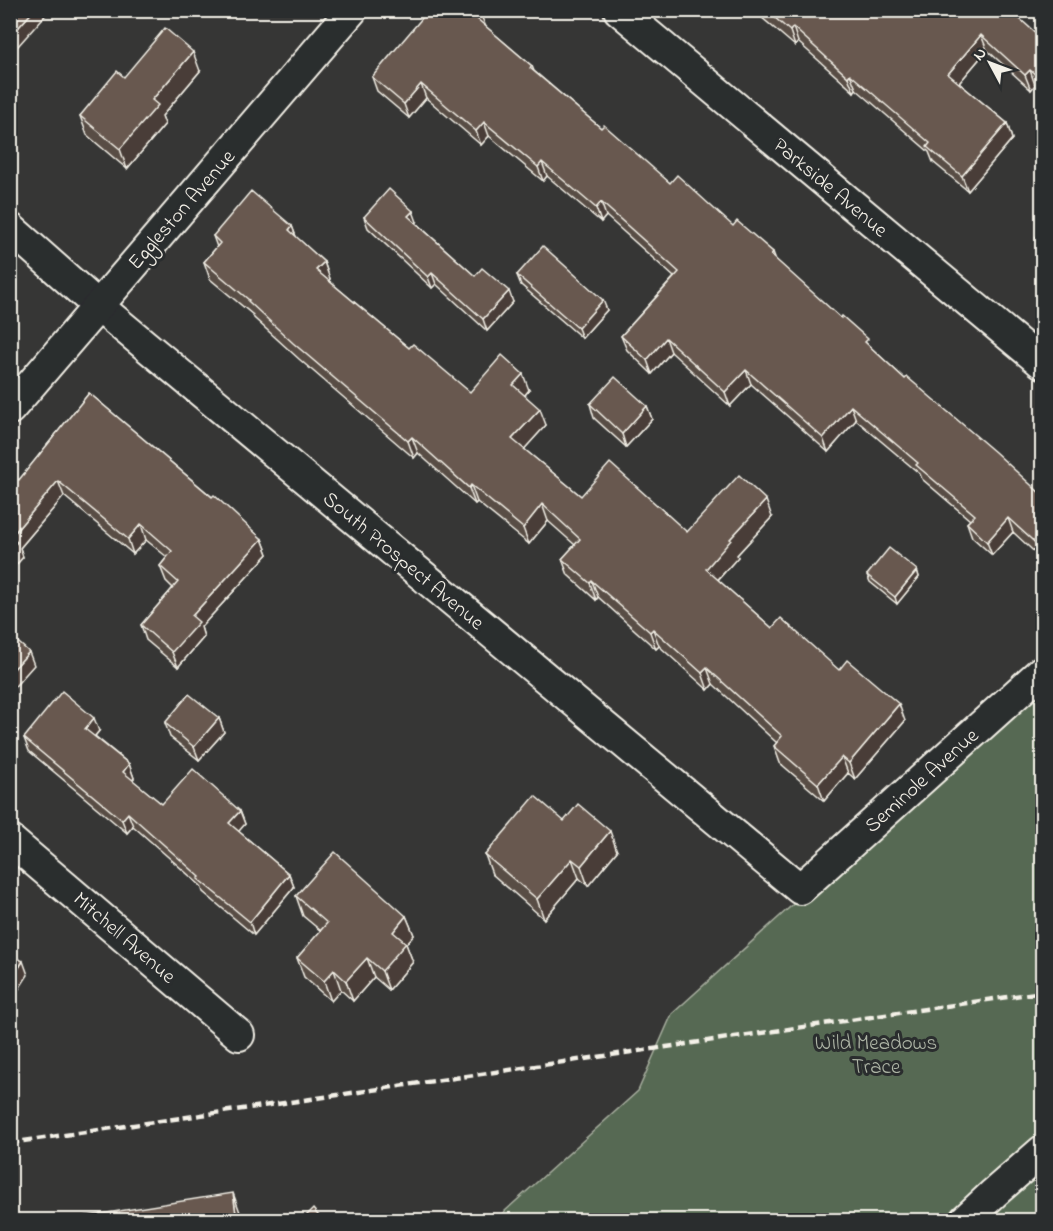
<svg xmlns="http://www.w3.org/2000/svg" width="1053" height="1231" font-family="'Indie Flower',sans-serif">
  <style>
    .green { fill: #576953; stroke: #a6ad9e; stroke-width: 1.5 }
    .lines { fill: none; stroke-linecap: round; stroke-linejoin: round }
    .minor-casing { stroke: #f4f1e8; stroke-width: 34 }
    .minor { stroke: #2a2d2e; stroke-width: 30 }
    .rail { stroke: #f4f1e8; stroke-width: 4.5; stroke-dasharray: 9 4.5; stroke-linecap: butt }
    .wall { fill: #594d45; stroke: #f4f1e8; stroke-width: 1.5 }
    .shaded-wall { fill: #493e38; stroke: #f4f1e8; stroke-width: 1.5 }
    .building { fill: #685950; stroke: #f4f1e8; stroke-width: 1.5 }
    .labels { text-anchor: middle; stroke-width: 6; stroke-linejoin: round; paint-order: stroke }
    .street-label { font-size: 21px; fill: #f4f1e8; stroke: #2a2d2e }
    .park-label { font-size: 21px; fill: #adb4a5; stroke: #2a2d2e }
  </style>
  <rect width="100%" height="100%" fill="#363635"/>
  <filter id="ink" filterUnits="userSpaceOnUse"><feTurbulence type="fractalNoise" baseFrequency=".0167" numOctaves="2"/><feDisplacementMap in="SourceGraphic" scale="12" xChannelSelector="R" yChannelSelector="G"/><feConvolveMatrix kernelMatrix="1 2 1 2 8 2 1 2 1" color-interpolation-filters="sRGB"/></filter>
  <g filter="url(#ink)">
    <g class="green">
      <polygon points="1042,679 1042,1150 972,1220 495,1220 638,1091 672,1014"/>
      <polygon points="1042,1170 1042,1220 986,1220 1039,1171"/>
    </g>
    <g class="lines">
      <defs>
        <g id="minor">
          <polyline points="619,10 1042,363"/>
          <polyline points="10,228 98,306 800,889 1042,671"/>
          <polyline points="10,409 352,10"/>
          <polyline points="10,840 239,1035"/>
          <polyline points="965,1220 994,1193 1042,1151"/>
        </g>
      </defs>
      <use href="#minor" class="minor-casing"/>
      <use href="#minor" class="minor"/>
      <polyline class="rail" points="10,1143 1042,992"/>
    </g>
    <g class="wall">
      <polygon points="758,10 915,10 921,16 1038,35 1042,29 1042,91 1035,85 1031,90 987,50 959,83 1007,123 1012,139 968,191 933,162 929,152 856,89 854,92 798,42 795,46 760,16"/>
      <polygon points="485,26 532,66 534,71 601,128 670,183 733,226 773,252 776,260 905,379 1042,495 1042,559 1013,532 992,555 972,537 967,523 970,520 922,479 920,474 856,420 828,452 751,384 730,406 671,352 652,374 627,350 621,336 674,277 606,216 601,222 547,176 543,181 489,136 481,145 426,98 409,118 377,91 372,77"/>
      <polygon points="200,71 162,116 165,124 127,169 87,135 80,116 124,77"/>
      <polygon points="364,217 417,222 416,223 475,276 513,302 487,331 436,284 432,288 368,228"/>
      <polygon points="292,226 296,237 324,262 330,279 328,280 409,348 470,392 529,390 525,395 546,425 524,449 581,496 687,532 772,517 737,555 738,557 718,580 772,628 839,670 905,721 855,779 848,773 824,801 780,763 774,746 777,743 713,684 708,690 659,646 656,649 598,597 596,600 568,575 562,559 575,545 548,521 529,544 477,502 475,504 418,453 414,458 299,359 254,318 253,315 210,279 204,262 217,247 213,236"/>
      <polygon points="1042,230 1042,255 1036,237"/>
      <polygon points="517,275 607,310 582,338 521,285"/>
      <polygon points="89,393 262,539 268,554 201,627 204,637 178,667 146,640 141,625 173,588 166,581 160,566 167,557 146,540 133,554 64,496 20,548 23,557 10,572 10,489 19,480"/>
      <polygon points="590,404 647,406 652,419 626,447 594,418"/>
      <polygon points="917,570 919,577 897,604 870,582 867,575"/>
      <polygon points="219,718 224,732 199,760 170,737 165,723"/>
      <polygon points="99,731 95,736 129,764 134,778 132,780 162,804 240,811 245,824 238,831 289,874 294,887 254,935 203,892 201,886 133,826 127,833 29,751 24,738"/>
      <polygon points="617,851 588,886 579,878 544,919 492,874 485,855"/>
      <polygon points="296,896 406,916 414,935 406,944 413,962 389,990 374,977 353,1001 341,990 331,1001 304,977 297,958 321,931 303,916"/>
    </g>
    <g class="shaded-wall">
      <polygon points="34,10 50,10 10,55 10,37"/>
      <polygon points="480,13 486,27 476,18"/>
      <polygon points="793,27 798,42 795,46 790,31"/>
      <polygon points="981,35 987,50 954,89 948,74"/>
      <polygon points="193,52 200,71 162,116 165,124 127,169 120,149 152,100"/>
      <polygon points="1030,70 1035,85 1031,90 1025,75"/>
      <polygon points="850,74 856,89 854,92 848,77"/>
      <polygon points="421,84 426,98 409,118 404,104"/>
      <polygon points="484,122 489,136 481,145 476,131"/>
      <polygon points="1007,123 1012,139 968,191 962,176"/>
      <polygon points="542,162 547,176 543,181 538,167"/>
      <polygon points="601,202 606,216 601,222 596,208"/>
      <polygon points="413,211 417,222 412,227 408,216"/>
      <polygon points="292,226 298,242 289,230"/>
      <polygon points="324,262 330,279 322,286 316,270"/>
      <polygon points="432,273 436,284 432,288 428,277"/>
      <polygon points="509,291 513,302 487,331 483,319"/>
      <polygon points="603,300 607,310 582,338 578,328"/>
      <polygon points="666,338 671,352 652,374 647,360"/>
      <polygon points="746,370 751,384 730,406 725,392"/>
      <polygon points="523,374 529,390 519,402 513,385"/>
      <polygon points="647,406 652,419 626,447 622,434"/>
      <polygon points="851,406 856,420 828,452 823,438"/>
      <polygon points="540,409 546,425 518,456 512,439"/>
      <polygon points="412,437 418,453 414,458 408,441"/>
      <polygon points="58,481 64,496 20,548 23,557 10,572 11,537"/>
      <polygon points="471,485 477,502 475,504 469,488"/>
      <polygon points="766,500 772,517 737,555 738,557 712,586 706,569 730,539"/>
      <polygon points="542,504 548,521 529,544 523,528"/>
      <polygon points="1008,518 1013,532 992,555 987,542"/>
      <polygon points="141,524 146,540 133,554 128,539"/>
      <polygon points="262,539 268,554 201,627 204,637 178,667 172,652 192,616"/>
      <polygon points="917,570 919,577 897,604 895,597"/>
      <polygon points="592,581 598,597 596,600 590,583"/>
      <polygon points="653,629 659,646 656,649 650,632"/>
      <polygon points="29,652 34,665 10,692 10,673"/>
      <polygon points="707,668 713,684 708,690 702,673"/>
      <polygon points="899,704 905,721 855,779 849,763"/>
      <polygon points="94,718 99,731 90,742 85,729"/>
      <polygon points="219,718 224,732 199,760 194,747"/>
      <polygon points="842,757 848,773 824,801 818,784"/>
      <polygon points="129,764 134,778 128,786 123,772"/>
      <polygon points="240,811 245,824 234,837 229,823"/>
      <polygon points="128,813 133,826 127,833 122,820"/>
      <polygon points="610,831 617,851 588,886 581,866"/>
      <polygon points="572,859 579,878 544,919 537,899"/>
      <polygon points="289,874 294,887 254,935 250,922"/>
      <polygon points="406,916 414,935 406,944 413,962 389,990 382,971 393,932"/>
      <polygon points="367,958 374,977 353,1001 346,981"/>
      <polygon points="23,961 28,975 10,1003 10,982"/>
      <polygon points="334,970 341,990 331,1001 324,981"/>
      <polygon points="233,1193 242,1218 242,1221 237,1221"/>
    </g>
    <g class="building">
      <polygon points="10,10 34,10 10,37"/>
      <polygon points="429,10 477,10 480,13 476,18 532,66 530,68 601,128 604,125 670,183 677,175 733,226 737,221 773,252 771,255 841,318 842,316 868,339 865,342 905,379 907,377 995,452 1042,495 1042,546 1041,548 1008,518 987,542 967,523 975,515 916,465 918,463 851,406 823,438 746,370 725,392 666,338 647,360 621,336 679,272 601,202 596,208 542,162 538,167 484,122 476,131 421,84 404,104 372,77"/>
      <polygon points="766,10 915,10 921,16 926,10 1010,10 1038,35 1042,29 1042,80 1030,70 1025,75 981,35 948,74 1007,123 962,176 927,147 930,143 850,74 848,77 793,27 790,31"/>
      <polygon points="165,28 193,52 152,100 158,105 120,149 80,116 117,71 124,77"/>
      <polygon points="389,189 413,211 408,216 475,276 482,268 509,291 483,319 432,273 428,277 364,217"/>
      <polygon points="251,191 292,226 289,230 324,262 316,270 409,348 413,344 470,392 502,355 523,374 513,385 540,409 512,439 581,496 610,463 687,532 739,475 766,500 730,539 731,540 706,569 772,628 781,618 839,670 847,660 899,704 849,763 842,757 818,784 774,746 782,736 707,668 702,673 653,629 650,632 592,581 590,583 562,559 580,539 542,504 523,528 471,485 469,488 412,437 408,441 293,343 248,301 249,300 204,262 220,243 213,236"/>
      <polygon points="1042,230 1042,243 1036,237"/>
      <polygon points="543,246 603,300 578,328 517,275"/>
      <polygon points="615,377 647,406 622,434 590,404"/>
      <polygon points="89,393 212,497 214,495 262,539 192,616 199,622 172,652 141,625 178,582 160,566 172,551 141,524 128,539 58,481 11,537 17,542 10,550 10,489 18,479 19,480"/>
      <polygon points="889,548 917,570 895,597 867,575"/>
      <polygon points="10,635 29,652 10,673"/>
      <polygon points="62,691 94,718 85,729 129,764 123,772 162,804 193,769 240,811 229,823 289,874 250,922 198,879 200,877 128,813 122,820 24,738"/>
      <polygon points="189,694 219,718 194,747 165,723"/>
      <polygon points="535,796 564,821 578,804 610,831 581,866 572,859 537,899 485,855"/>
      <polygon points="335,852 406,916 393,932 406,943 382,971 367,958 346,981 334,970 324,981 297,958 327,923 296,896"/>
      <polygon points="10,954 23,961 10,982"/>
      <polygon points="233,1193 237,1221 56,1221"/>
      <polygon points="313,1209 323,1221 301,1221"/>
    </g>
  </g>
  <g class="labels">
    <g class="street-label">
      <text transform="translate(831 187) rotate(40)" y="7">Parkside Avenue</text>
      <text transform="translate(181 209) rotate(-49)" y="7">Eggleston Avenue</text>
      <text transform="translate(404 560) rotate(40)" y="7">South Prospect Avenue</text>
      <text transform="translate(921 780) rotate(-42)" y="7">Seminole Avenue</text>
      <text transform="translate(125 937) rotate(41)" y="7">Mitchell Avenue</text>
    </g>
    <g class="park-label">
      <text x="876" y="1049">Wild Meadows<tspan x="876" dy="24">Trace</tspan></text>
    </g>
  </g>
  <rect width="1053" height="1231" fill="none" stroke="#2a2d2e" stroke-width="36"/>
  <rect x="18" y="18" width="1017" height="1195" fill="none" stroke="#f4f1e8" stroke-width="2" filter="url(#ink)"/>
  <g transform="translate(990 63) rotate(311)" stroke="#2a2d2e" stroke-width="4.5" paint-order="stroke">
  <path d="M0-4.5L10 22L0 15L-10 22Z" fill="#f4f1e8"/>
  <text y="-9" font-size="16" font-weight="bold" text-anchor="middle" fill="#f4f1e8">N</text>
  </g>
</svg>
